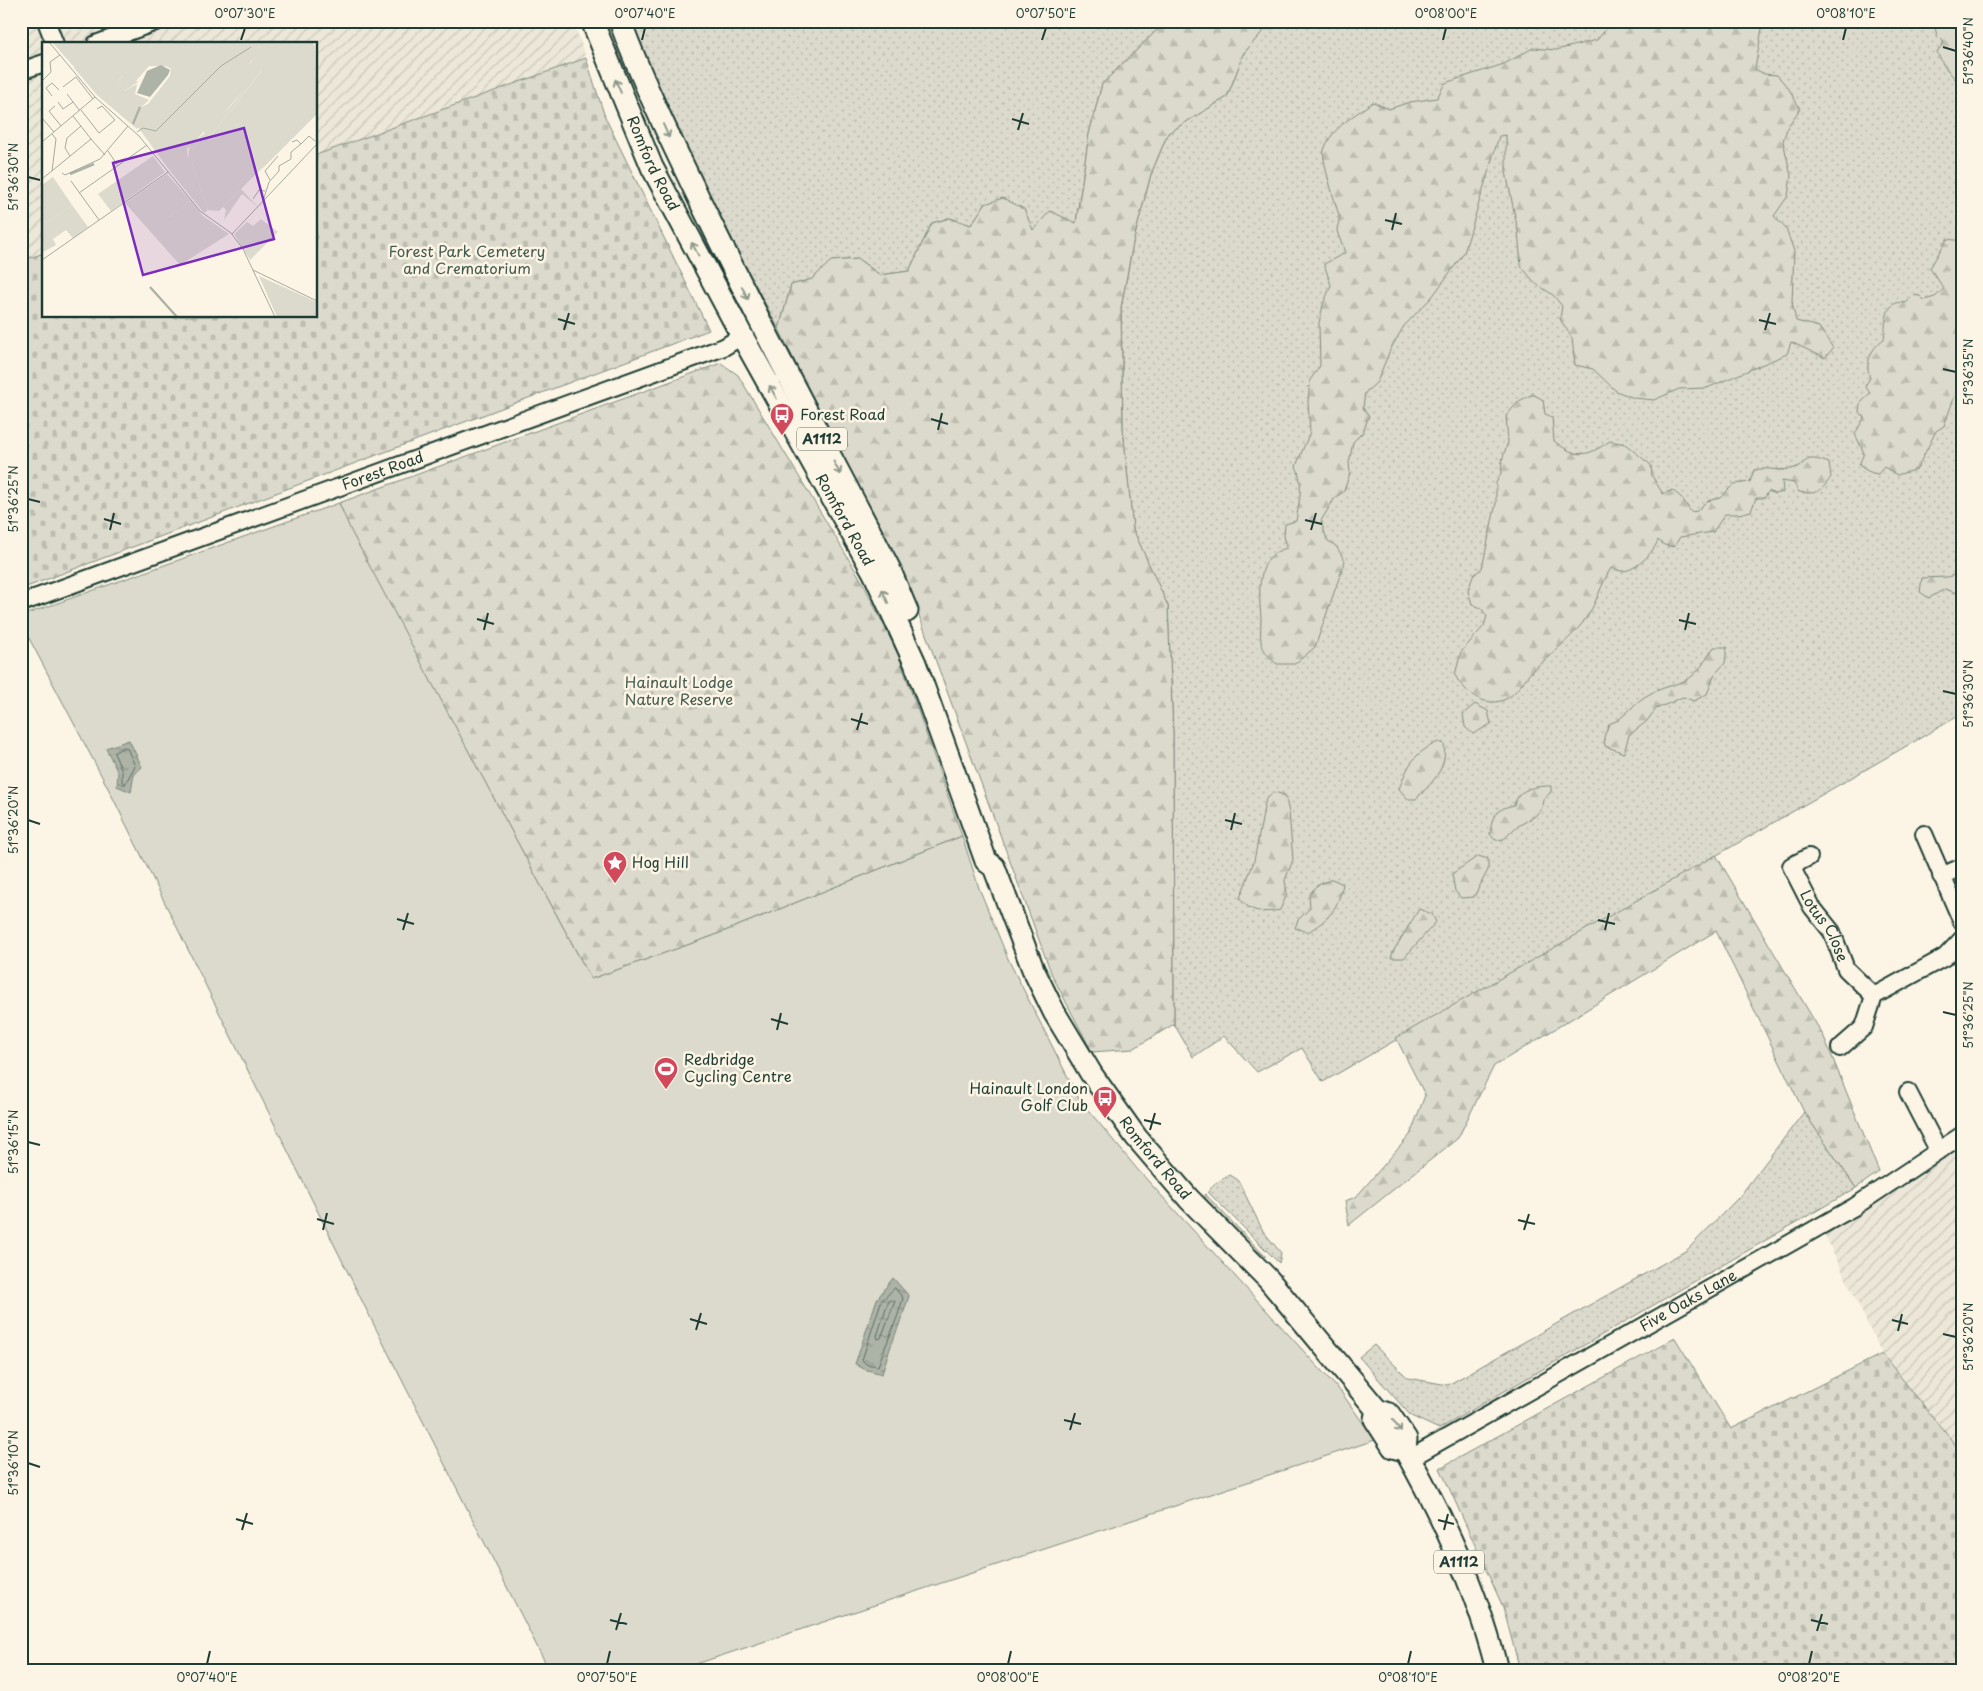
<svg xmlns="http://www.w3.org/2000/svg" width="1983" height="1691" font-family="'Playpen Sans',sans-serif">
  <style>
    .industrial { fill: url(#industrial-furrows) }
    .green { fill: url(#green-dots); stroke: #7e8c80 }
    .forest { fill: url(#forest-firs); stroke: #7e8c80 }
    .cemetery { fill: url(#cemetery-stones); stroke: #7e8c80 }
    .pitch { fill: #dcdacc; stroke: #7e8c80 }
    .water { fill: url(#water-ripples); stroke: #758479 }
    .lines { fill: none; stroke-linecap: round; stroke-linejoin: round }
    .shore { stroke: #586c62; stroke-width: 1 }
    .minor-casing { stroke: #1f3d34; stroke-width: 20 }
    .major-casing { stroke: #1f3d34; stroke-width: 25 }
    .minor { stroke: #fcf5e5; stroke-width: 16 }
    .major { stroke: #fcf5e5; stroke-width: 21 }
    .oneway { stroke: #8e998c }
    .ticks { fill: none; stroke: #1f3d34; stroke-width: 2 }
    .labels { text-anchor: middle; stroke-width: 5; stroke-linejoin: round; paint-order: stroke }
    .shield { fill: #fcf5e5; stroke: #617469; stroke-width: 1 }
    .shield-label { font-size: 14px; font-weight: bold; fill: #1f3d34 }
    .street-label { font-size: 15px; fill: #1f3d34; stroke: #fcf5e5 }
    .park-label { font-size: 15px; fill: #455c52; stroke: #fcf5e5 }
    .poi-label { font-size: 15px; fill: #1f3d34; stroke: #fcf5e5; text-anchor: start }
    .inset-river { fill: none; stroke: #aeb3a7; stroke-width: 2.5 }
    .inset-road { fill: none; stroke: #a4ab9e; stroke-width: 1 }
    .view { fill: #7b2cbf; fill-opacity: 0.15; stroke: #7b2cbf; stroke-width: 2.5 }
    .inset-edge { fill: none; stroke: #1f3d34; stroke-width: 2.5 }
    .neatline { fill: none; stroke: #1f3d34; stroke-width: 2 }
    .ticks-label { font-size: 12px; text-anchor: middle; fill: #1f3d34 }
  </style>
  <defs>
    <pattern id="industrial-furrows" width="10" height="10" patternUnits="userSpaceOnUse" patternTransform="scale(1.25)"><rect width="10" height="10" fill="#ece7d8"/><path d="M-1 1l2-2M0 10L10 0M9 11l2-2" fill="none" stroke="#cac7ba"/></pattern>
    <pattern id="green-dots" width="8" height="8" patternUnits="userSpaceOnUse" patternTransform="scale(1.25)"><rect width="8" height="8" fill="#dcdacc"/><path d="M2 2h.1M6 6h.1" fill="none" stroke="#bcbcb0" stroke-width="1.8" stroke-linecap="round"/></pattern>
    <pattern id="forest-firs" width="22" height="20" patternUnits="userSpaceOnUse" patternTransform="scale(1.25)"><rect width="22" height="20" fill="#dcdacc"/><path d="M5 1l3.5 6h-7zM16 11l3.5 6h-7z" fill="#bcbcb0"/></pattern>
    <pattern id="cemetery-stones" width="16" height="16" patternUnits="userSpaceOnUse" patternTransform="scale(1.25)"><rect width="16" height="16" fill="#dcdacc"/><path d="M2 7V4a2 2 0 0 1 4 0v3zM10 15v-3a2 2 0 0 1 4 0v3z" fill="#bcbcb0"/></pattern>
    <pattern id="water-ripples" width="26" height="14" patternUnits="userSpaceOnUse" patternTransform="scale(1.25)"><rect width="26" height="14" fill="#aeb3a7"/><path d="M2 4q2-2 4 0t4 0M15 11q2-2 4 0t4 0" fill="none" stroke="#8d9389"/></pattern>
  </defs>
  <rect width="100%" height="100%" fill="#fcf5e5"/>
  <filter id="ink" filterUnits="userSpaceOnUse"><feTurbulence type="fractalNoise" baseFrequency=".02" numOctaves="2"/><feDisplacementMap in="SourceGraphic" scale="10" xChannelSelector="R" yChannelSelector="G"/><feConvolveMatrix kernelMatrix="1 2 1 2 8 2 1 2 1" color-interpolation-filters="sRGB"/></filter>
  <g filter="url(#ink)">
    <g class="industrial">
      <polygon points="21,21 573,21 586,58 316,155 316,44 44,44 44,253 21,261"/>
      <polygon points="1962,1142 1962,1453 1882,1354 1823,1231"/>
    </g>
    <g class="green">
      <path d="M632 21H1174L1156 31 1102 84 1089 134 1076 223 1033 230 985 204 971 225 950 218 932 223 909 271 880 275 858 259 832 261 812 279 791 285 779 329C724 228 673 128 632 21Z"/>
      <polygon points="1316,21 1962,21 1962,714 1323,1082 1302,1048 1257,1072 1224,1036 1193,1057 1174,1024 1173,733 1168,606 1133,530 1123,429 1121,308 1133,243 1151,174 1168,133 1227,97 1244,53 1264,29"/>
      <polygon points="1804,1112 1856,1188 1439,1429 1411,1416 1359,1357 1374,1345 1408,1378 1448,1385 1687,1250 1739,1197"/>
      <polygon points="1230,1175 1238,1180 1263,1231 1281,1253 1279,1263 1208,1192 1214,1184"/>
      <polygon points="1205,1194 1266,1257 1241,1239 1205,1201"/>
    </g>
    <g class="forest">
      <polygon points="1174,21 1316,21 1264,30 1244,53 1227,97 1168,133 1151,174 1133,243 1121,308 1123,429 1133,529 1168,606 1173,733 1174,1024 1133,1049 1092,1052 1052,975 914,602 830,435 779,329 791,285 812,279 831,261 858,259 880,275 909,271 932,223 950,218 971,225 985,204 1003,198 1024,209 1033,230 1050,211 1076,223 1089,134 1102,84 1156,31"/>
      <path d="M1613 21H1786L1782 25 1762 28 1755 69 1764 74 1777 75 1789 89 1800 109 1788 126 1783 141 1791 176 1788 196 1774 216 1786 229 1794 251 1792 302 1796 321 1819 327 1833 348 1825 358 1791 342 1787 354 1707 388 1679 389 1654 400 1634 398 1616 391 1593 369 1575 365 1572 338 1560 319 1562 306 1553 295 1535 283 1521 266 1518 231 1506 172V135L1499 136 1464 253 1432 297 1404 326 1390 350 1377 382 1365 393 1363 408 1369 416 1363 432 1353 442 1349 463 1350 473 1344 491 1334 499 1321 521 1327 540 1336 546 1345 561 1315 647 1295 664H1277C1270 658 1263 651 1261 642 1260 634 1261 626 1261 618 1259 594 1255 555 1287 548L1284 536 1285 524 1296 521C1299 501 1304 485 1296 466L1310 432 1308 402 1310 380 1320 366 1319 323 1323 305 1331 285 1324 264 1345 253C1343 246 1339 238 1337 231 1337 226 1340 221 1339 216 1336 203 1321 161 1324 150 1331 128 1355 115 1373 102L1389 109 1410 102 1437 98 1445 83 1504 64 1533 48 1556 50 1597 40Z"/>
      <polygon points="1933,21 1962,21 1962,87 1944,66 1937,52 1944,42 1937,35"/>
      <path d="M1947 239 1962 241 1961 387 1955 395 1944 426 1936 431 1917 469 1897 475 1884 467 1878 474C1870 473 1865 470 1859 465L1864 453 1855 434 1864 418 1859 412 1860 404 1870 393 1865 386 1870 378C1864 363 1872 347 1884 339 1886 326 1883 298 1906 303L1914 295 1920 296 1924 300 1935 297 1944 289 1930 268Z"/>
      <polygon points="721,363 738,375 863,583 898,654 962,836 710,937 591,979 433,686 271,541 343,512 339,503"/>
      <path d="M1533 394 1543 400 1545 414 1552 417 1554 441C1578 459 1586 457 1610 441L1625 444 1651 465 1652 476 1663 494 1672 490 1682 498 1691 512 1697 511 1707 501 1720 498 1734 484 1750 482 1754 470C1767 467 1777 471 1790 469 1810 466 1800 452 1829 463L1831 477C1822 491 1817 495 1799 492L1794 483 1782 481 1783 492 1774 494 1769 491 1764 498H1756L1751 511 1739 514H1725L1713 532 1680 537 1674 547 1664 545 1658 540C1654 552 1637 570 1623 571 1619 571 1614 569 1611 568 1601 584 1597 602 1587 617 1572 638 1551 654 1532 671 1525 678 1520 688 1512 695 1491 712 1465 695 1455 675L1461 652 1484 626 1487 616 1481 608 1472 604 1468 591 1473 576 1482 568 1496 503V483L1501 473 1502 460 1508 442 1506 416 1519 401Z"/>
      <polygon points="1962,572 1962,595 1945,589 1929,598 1920,592 1922,578 1948,577"/>
      <path d="M1714 647H1727L1725 663 1715 674 1707 694 1694 701 1683 697 1656 709 1646 722 1629 735 1624 753 1605 746 1604 737 1609 724C1625 719 1632 704 1646 696 1659 688 1673 686 1686 680 1698 675 1707 657 1714 647Z"/>
      <polygon points="1475,704 1488,711 1491,724 1473,734 1465,727 1463,714"/>
      <path d="M1438 742 1444 744C1448 768 1432 783 1416 799H1408L1399 789C1408 765 1413 754 1438 742Z"/>
      <path d="M1551 786V792L1543 799 1542 808 1535 816 1515 828 1504 839 1495 840 1490 834C1492 815 1496 809 1514 805 1519 788 1535 786 1551 786Z"/>
      <path d="M1274 792 1285 795 1289 812 1293 860 1285 880 1287 894 1280 910C1263 913 1250 913 1240 898L1254 861 1266 798Z"/>
      <polygon points="1716,855 1824,1037 1879,1172 1856,1188 1804,1112 1716,931 1494,1066 1458,1138 1349,1225 1345,1201 1356,1197 1410,1135 1425,1095 1396,1038"/>
      <polygon points="1478,856 1488,859 1488,870 1474,897 1461,898 1455,891 1452,874"/>
      <path d="M1332 879 1343 884C1338 909 1329 919 1308 932L1295 928 1298 920 1310 908 1309 895 1316 886Z"/>
      <polygon points="1419,909 1432,914 1436,922 1404,958 1391,958 1394,950"/>
    </g>
    <g class="cemetery">
      <polygon points="586,58 605,117 709,330 21,589 21,261 44,253 44,316 316,316 316,155"/>
      <polygon points="1675,1338 1731,1429 1882,1354 1962,1453 1962,1665 1954,1670 1520,1670 1503,1607 1440,1468"/>
    </g>
    <polygon class="pitch" points="339,503 351,531 433,685 591,979 710,937 962,836 979,888 1009,961 1079,1099 1138,1170 1341,1392 1375,1440 678,1670 549,1670 370,1317 109,790 21,623 21,616"/>
    <g class="water">
      <polygon points="129,740 142,767 134,774 131,792 117,786 118,773 106,748"/>
      <path d="M893 1278 909 1296C901 1323 889 1347 882 1374L864 1369 855 1364 877 1299Z"/>
    </g>
    <g class="lines">
      <g class="shore">
        <polygon points="124,747 127,748 135,766 125,784 122,782 122,771 114,753"/>
        <path d="M895 1288 903 1298C897 1322 886 1343 878 1366L866 1364 862 1360 881 1302Z"/>
        <polygon points="891,1300 895,1301 881,1338 878,1339 877,1336 887,1305"/>
      </g>
      <defs>
        <g id="minor">
          <polyline points="46,21 55,44"/>
          <polyline points="96,44 158,21"/>
          <polyline points="21,71 44,63"/>
          <path id="s1" d="M21 603 724 347 742 336"/>
          <polyline points="1924,834 1962,922"/>
          <path id="s2" d="M1809 857 1791 866 1812 907 1832 932 1846 969 1874 996"/>
          <polyline points="1941,876 1962,867"/>
          <polyline points="1840,1048 1864,1027 1874,996 1945,957 1962,939"/>
          <polyline points="1908,1092 1935,1144 1942,1149"/>
          <path id="s3" d="M1409 1459 1854 1207 1962 1135"/>
        </g>
        <g id="major">
          <path id="s4" d="M592 21 652 167 742 336 874 573 915 663 986 861 994 867 1033 969 1054 1012 1092 1075 1136 1137 1189 1199 1268 1279 1377 1410 1389 1414 1406 1439 1405 1450"/>
          <path d="M620 21C644 86 675 149 705 211 763 331 827 449 889 568L907 611"/>
          <path d="M1377 1410 1375 1419 1393 1447 1405 1450C1444 1519 1478 1593 1497 1670"/>
        </g>
      </defs>
      <use href="#minor" class="minor-casing"/>
      <use href="#major" class="major-casing"/>
      <use href="#minor" class="minor"/>
      <use href="#major" class="major"/>
    </g>
    <defs><path id="oneway-shaft" d="M-6 0H5M1.5-3L5.5 0L1.5 3" fill="none" stroke-width="1.6" stroke-linecap="round" stroke-linejoin="round" transform="scale(1.25)"/></defs>
    <g class="oneway">
      <use href="#oneway-shaft" transform="translate(618 86) rotate(-113)"/>
      <use href="#oneway-shaft" transform="translate(666 131) rotate(66)"/>
      <use href="#oneway-shaft" transform="translate(695 249) rotate(-118)"/>
      <use href="#oneway-shaft" transform="translate(745 293) rotate(64)"/>
      <use href="#oneway-shaft" transform="translate(773 392) rotate(-119)"/>
      <use href="#oneway-shaft" transform="translate(837 468) rotate(62)"/>
      <use href="#oneway-shaft" transform="translate(885 596) rotate(-114)"/>
      <use href="#oneway-shaft" transform="translate(1397 1426) rotate(55)"/>
    </g>
  </g>
  <path class="ticks" d="M241 40 245 28M642 40 645 28M1042 40 1046 28M1443 40 1446 28M1843 40 1846 28M1943 47 1956 51M1012 119 1029 124M1018 130 1023 113M28 177 40 180M1385 220 1402 224M1392 230 1396 213M558 319 575 324M1759 320 1776 324M564 330 569 313M1765 330 1770 313M1943 369 1956 372M931 419 948 424M938 430 942 413M28 499 40 502M104 519 121 524M1305 520 1322 524M110 530 114 513M1311 530 1316 513M477 619 494 624M1679 620 1696 624M484 630 488 613M1685 630 1689 613M1943 691 1956 694M851 719 868 724M857 730 862 713M28 820 40 824M1225 820 1242 824M1231 830 1235 813M397 919 414 924M1598 920 1615 924M403 930 408 913M1605 930 1609 913M1943 1012 1956 1015M771 1019 788 1024M777 1030 781 1013M1144 1120 1161 1124M1150 1130 1155 1113M28 1142 40 1145M317 1219 334 1224M1518 1220 1535 1224M323 1230 327 1213M1524 1230 1529 1214M690 1319 707 1324M1892 1320 1908 1324M696 1330 701 1313M1898 1331 1902 1314M1943 1334 1956 1337M1064 1420 1081 1424M1070 1430 1075 1413M28 1463 40 1467M236 1519 253 1524M1438 1520 1454 1524M242 1530 247 1513M1444 1530 1448 1514M610 1620 627 1624M1811 1620 1828 1624M616 1630 621 1613M1817 1631 1822 1614M207 1664 210 1651M607 1664 610 1651M1008 1664 1011 1651M1408 1664 1411 1651M1809 1664 1812 1651"/>
  <defs>
    <symbol id="bus-pin" viewBox="-11 -11 22 30"><path d="M0 17L-7.5 6A9.5 9.5 0 1 1 7.5 6Z" fill="#d1495b" stroke="#fcf5e5"/><path d="M-5-6H5V4H4V6H2V4H-2V6H-4V4H-5ZM-3.5-4V0h7V-4ZM-3.5 1.2v1.5H-2V1.2ZM2 1.2v1.5H3.5V1.2Z" fill="#fff"/></symbol>
    <symbol id="sight-pin" viewBox="-11 -11 22 30"><path d="M0 17L-7.5 6A9.5 9.5 0 1 1 7.5 6Z" fill="#d1495b" stroke="#fcf5e5"/><path d="M0-6L1.8-2.2L6-1.7L2.9 1.2L3.7 5.4L0 3.3L-3.7 5.4L-2.9 1.2L-6-1.7L-1.8-2.2Z" fill="#fff"/></symbol>
    <symbol id="stadium-pin" viewBox="-11 -11 22 30"><path d="M0 17L-7.5 6A9.5 9.5 0 1 1 7.5 6Z" fill="#d1495b" stroke="#fcf5e5"/><path d="M0-5a6.5 5 0 1 0 0 10a6.5 5 0 1 0 0-10ZM-3.5-1.8h7v3.6h-7Z" fill="#fff"/></symbol>
  </defs>
  <g fill-rule="evenodd">
    <use href="#bus-pin" x="768" y="401" width="28" height="38"/>
    <use href="#sight-pin" x="601" y="849" width="28" height="38"/>
    <use href="#stadium-pin" x="652" y="1055" width="28" height="38"/>
    <use href="#bus-pin" x="1091" y="1084" width="28" height="38"/>
  </g>
  <g class="labels">
    <g class="shield">
      <rect x="797" y="427.5" width="50" height="23" rx="4"/>
      <rect x="1434" y="1550.5" width="50" height="23" rx="4"/>
    </g>
    <g class="shield-label">
      <text x="822" y="444">A1112</text>
      <text x="1459" y="1567">A1112</text>
    </g>
    <g class="street-label">
      <text dy="5" stroke="none"><textPath href="#s4" startOffset="155">Romford Road</textPath></text>
      <text dy="5" stroke="none"><textPath href="#s1" startOffset="385">Forest Road</textPath></text>
      <text dy="5" stroke="none"><textPath href="#s4" startOffset="560">Romford Road</textPath></text>
      <text dy="5" stroke="none"><textPath href="#s2" startOffset="89">Lotus Close</textPath></text>
      <text dy="5" stroke="none"><textPath href="#s4" startOffset="1275">Romford Road</textPath></text>
      <text dy="5" stroke="none"><textPath href="#s3" startOffset="321">Five Oaks Lane</textPath></text>
    </g>
    <g class="park-label">
      <text x="467" y="257">Forest Park Cemetery<tspan x="467" dy="17">and Crematorium</tspan></text>
      <text x="679" y="688">Hainault Lodge<tspan x="679" dy="17">Nature Reserve</tspan></text>
    </g>
    <g class="poi-label">
      <text x="800" y="420">Forest Road</text>
      <text x="632" y="868">Hog Hill</text>
      <text x="684" y="1065">Redbridge<tspan x="684" dy="17">Cycling Centre</tspan></text>
      <text x="1088" y="1094" text-anchor="end">Hainault London<tspan x="1088" dy="17">Golf Club</tspan></text>
    </g>
  </g>
  <g transform="translate(42 42)">
    <rect width="275" height="275" fill="#fcf5e5"/>
    <path d="M10 0 36 1 53 11 33 26ZM111 0H270L273 4 275 71 177 169 166 168 150 121V109L155 100 171 91 221 27 216 14 208 20 201 50 145 107 146 116 128 129 93 81 99 65 106 62 128 34 129 27 124 24H107V9ZM84 32 96 40 82 49 75 39ZM30 163 46 185 31 196 24 188 11 197 14 203 1 210 0 184ZM217 234 275 260V275H235Z" fill="#dcdacc"/>
    <path d="M30 0H111L107 9V24L93 40 87 41V36L81 34 75 39 82 49 95 42 93 52 107 58 99 65 93 81 97 85 95 87 55 53 32 26 52 11ZM243 0H246L251 14 242 19ZM216 13 222 26H231V34L239 37 238 46 232 51 210 52 204 60 211 44 219 40 224 33 220 28 171 91 155 100 150 109V121L166 168 162 171 128 129 136 119 146 116 148 102 162 92 164 82H159L156 62 152 63 150 56 153 53 155 61 162 57 166 60 173 53 183 51 181 46 192 41 199 50 181 72 201 50 205 24ZM253 19 254 33 249 51 252 29 250 25 241 26V24ZM266 40 274 46 275 54 264 59 261 55 266 50ZM251 51 248 71 244 65 234 64V59L246 58ZM225 54 232 57V62L219 64 211 61 212 55ZM275 69V72L217 130 229 115 228 107 238 106ZM202 84 203 89 216 91 226 88 220 91H212L217 99 210 105 203 119 201 108 206 101 198 86ZM188 88 198 112 187 118 181 117 172 104 167 142 162 105ZM179 120 192 125 196 120H200L187 130 181 143ZM125 132 149 159 127 175 99 150ZM199 147 216 165 200 152 182 178 184 168 181 165Z" fill="#dcdacc"/>
    <path d="M111 114 123 130 69 169 56 152ZM11 135 30 163 0 184V143ZM219 177 236 190 208 218 192 192 205 180 211 184Z" fill="#dcdacc"/>
    <path d="M102 148 127 175 149 159 161 174 187 192 138 223 83 161Z" fill="#dcdacc"/>
    <path d="M119 23 128 28 126 33 108 55 95 51 105 29Z" fill="#aeb3a7"/>
    <path class="inset-river" d="M91 82 98 65M28 132 52 122M108 245 135 275"/>
    <path class="inset-road" d="M7 0 53 55 97 94 158 169 189 191 201 207 233 275M0 39 9 30 8 20 18 13M21 45 34 35 51 57M25 52 38 69M10 54 4 46 10 41 17 48M16 60 21 67 31 60M13 64 7 69 19 84M39 68 57 91 73 78 60 64 55 67M0 76 12 90M95 90 101 86 114 89 179 24 209 5M49 97 63 113M0 100 53 55M259 102 267 94 273 99M66 109 76 124M249 110 259 102 255 98 250 100M28 114 23 106 25 96 39 84M10 129 14 97 10 92M20 131 23 133 58 117 86 84M0 137 49 97 31 74M228 138 223 129 236 114M29 139 57 178M37 151 105 103M211 157 217 148 223 149M221 159 227 140 237 129V124L249 117V110M190 192 275 102M0 218 126 130M211 228 275 259"/>
    <path class="view" d="M202 86 232 197 101 233 71 121Z"/>
    <rect width="275" height="275" class="inset-edge"/>
  </g>
  <rect width="1983" height="1691" fill="none" stroke="#fcf5e5" stroke-width="55"/>
  <rect x="28" y="28" width="1928" height="1636" class="neatline"/>
  <g class="ticks-label">
    <text x="245" y="18">0°07'30"E</text>
    <text x="645" y="18">0°07'40"E</text>
    <text x="1046" y="18">0°07'50"E</text>
    <text x="1446" y="18">0°08'00"E</text>
    <text x="1846" y="18">0°08'10"E</text>
    <text transform="translate(1969 51) rotate(-90)" y="4">51°36'40"N</text>
    <text transform="translate(14 177) rotate(-90)" y="4">51°36'30"N</text>
    <text transform="translate(1969 372) rotate(-90)" y="4">51°36'35"N</text>
    <text transform="translate(14 499) rotate(-90)" y="4">51°36'25"N</text>
    <text transform="translate(1969 694) rotate(-90)" y="4">51°36'30"N</text>
    <text transform="translate(14 820) rotate(-90)" y="4">51°36'20"N</text>
    <text transform="translate(1969 1015) rotate(-90)" y="4">51°36'25"N</text>
    <text transform="translate(14 1142) rotate(-90)" y="4">51°36'15"N</text>
    <text transform="translate(1969 1337) rotate(-90)" y="4">51°36'20"N</text>
    <text transform="translate(14 1463) rotate(-90)" y="4">51°36'10"N</text>
    <text x="207" y="1682">0°07'40"E</text>
    <text x="607" y="1682">0°07'50"E</text>
    <text x="1008" y="1682">0°08'00"E</text>
    <text x="1408" y="1682">0°08'10"E</text>
    <text x="1809" y="1682">0°08'20"E</text>
  </g>
</svg>
